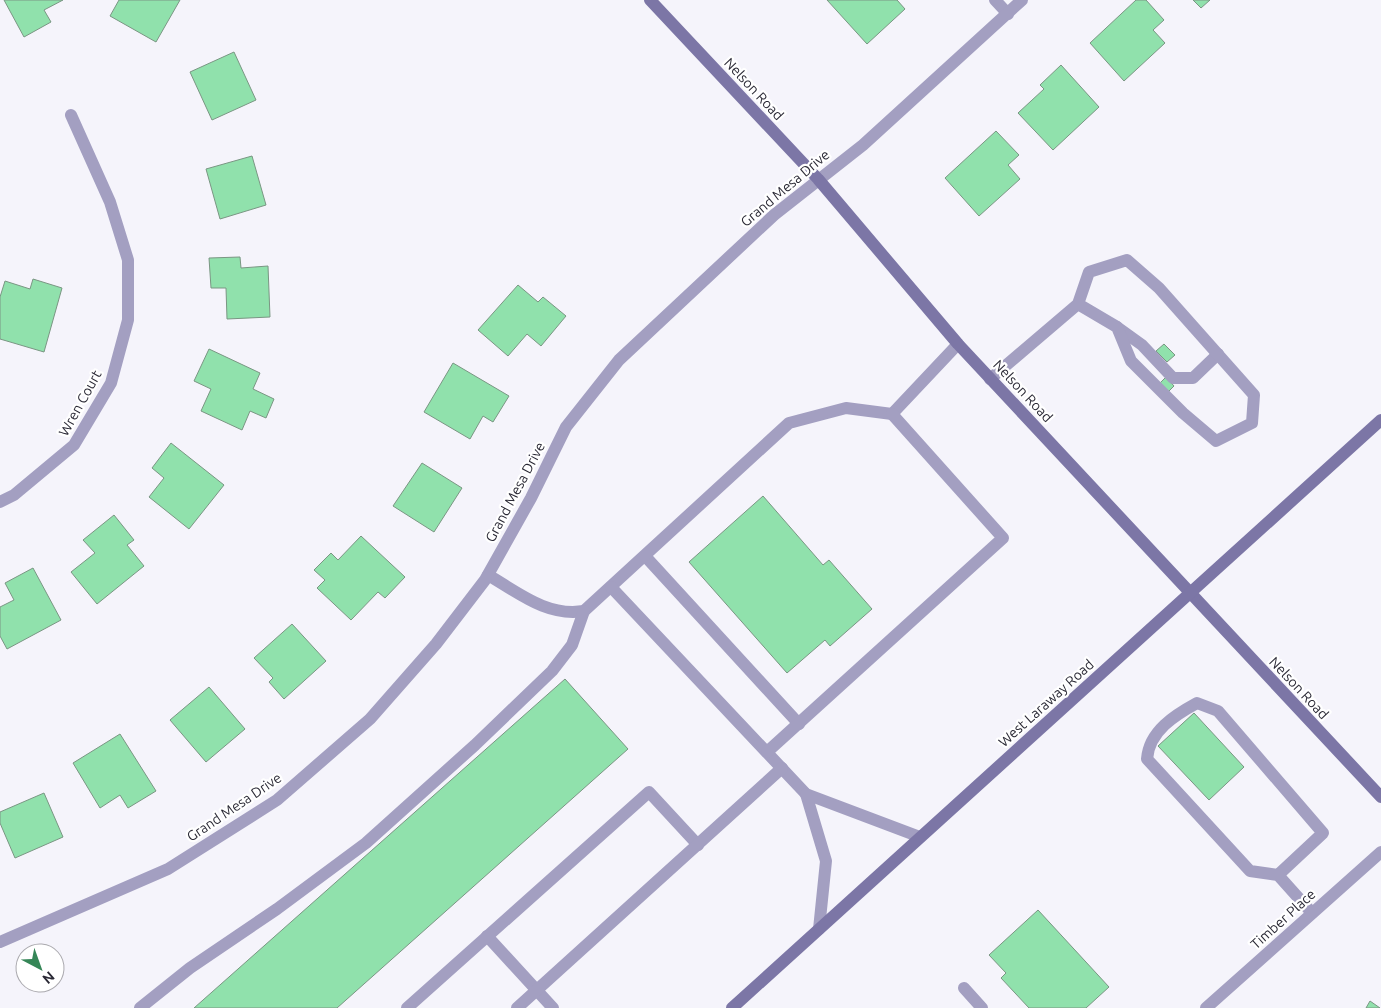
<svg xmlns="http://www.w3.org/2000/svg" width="1381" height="1008" font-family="Ubuntu,sans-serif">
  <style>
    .building { fill: #90e1ac; stroke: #7a9683 }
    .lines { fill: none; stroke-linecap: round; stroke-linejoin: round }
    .lane { stroke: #a39fc1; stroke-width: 12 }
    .street { stroke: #a39fc1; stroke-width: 12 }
    .secondary { stroke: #7c76a6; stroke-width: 12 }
    .labels { text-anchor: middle; stroke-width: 4.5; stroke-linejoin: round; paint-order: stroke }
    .street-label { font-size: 14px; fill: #2a2935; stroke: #fff }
  </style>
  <rect width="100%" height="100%" fill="#f5f4fb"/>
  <g class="building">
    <polygon points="4,0 63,0 44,10 51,22 24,37"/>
    <polygon points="119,0 180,0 156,42 110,16"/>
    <polygon points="827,0 897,0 905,9 867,44"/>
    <polygon points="1136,0 1146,0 1164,20 1153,30 1165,43 1124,81 1090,43"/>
    <polygon points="1193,0 1210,0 1201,8"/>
    <polygon points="234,52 256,100 212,120 190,72"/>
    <polygon points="1061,65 1099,107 1053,150 1018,113 1044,89 1040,85"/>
    <polygon points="996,131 1019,155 1008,165 1020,179 979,216 945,178"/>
    <polygon points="252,156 266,205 220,219 206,169"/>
    <polygon points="240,257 241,268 268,266 270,317 227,319 226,288 211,288 209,258"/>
    <polygon points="33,279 62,288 44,352 0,339 0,297 5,281 30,289"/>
    <polygon points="518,285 538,302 543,297 566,316 541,346 527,334 508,356 478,330"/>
    <polygon points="1164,344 1175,355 1167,362 1156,351"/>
    <polygon points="209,349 260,373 253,389 274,399 266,418 250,411 242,430 201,411 211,389 194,381"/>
    <polygon points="453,363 509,396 493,422 483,416 470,439 424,412"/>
    <polygon points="1166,377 1174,386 1166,394 1158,385"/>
    <polygon points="171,443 224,485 189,529 149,497 164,478 152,468"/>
    <polygon points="422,463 462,488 434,532 393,506"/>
    <polygon points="763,496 823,565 829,560 872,609 830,646 825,640 787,673 689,562"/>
    <polygon points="114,515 134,540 127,545 144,566 97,604 71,572 95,553 83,540"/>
    <polygon points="361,536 405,577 385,598 378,592 351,620 317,588 325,580 314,570 331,553 338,560"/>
    <polygon points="33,568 61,620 7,649 0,636 0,607 14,600 5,583"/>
    <polygon points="292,624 326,661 284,699 269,682 273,678 254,658"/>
    <polygon points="565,679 628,749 337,1008 194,1008"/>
    <polygon points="209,687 245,729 206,762 170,720"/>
    <polygon points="1194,713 1244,767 1209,800 1158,746"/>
    <polygon points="120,734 156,791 128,808 120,795 100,808 73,763"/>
    <polygon points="44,793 63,837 15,858 0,823 0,812"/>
    <polygon points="1038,910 1109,987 1086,1008 1029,1008 1001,978 1006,973 989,955"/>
    <polygon points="1370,1001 1380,1008 1366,1008"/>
  </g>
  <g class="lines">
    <g class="lane">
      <polyline points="1117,327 1142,345 1173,378 1193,378 1218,354"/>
      <polyline points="990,379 1078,304 1117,327 1131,361 1183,413 1216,441 1252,423 1254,395 1159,288 1127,260 1089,272 1078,304"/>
      <polyline points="645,556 799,724"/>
      <path d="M488 575C519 593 547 617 584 611L789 423 846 408 892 414 958 344"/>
      <polyline points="611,587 806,794 920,837"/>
      <polyline points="767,752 1003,538 892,414"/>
      <polyline points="806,794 826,861 819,929"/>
      <path d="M1278 875 1323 833 1218 711 1197 703C1175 715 1149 731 1147 759L1250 871 1278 875 1312 913"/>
      <polyline points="487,936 553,1008"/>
      <polyline points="964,988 982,1008"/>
      <polyline points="140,1008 190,968 277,909 366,843 475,745 552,671 572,645 584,611"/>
      <polyline points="407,1008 649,792 698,845"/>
      <polyline points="517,1008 782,768"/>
    </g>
    <g class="street">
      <polyline points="995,0 1008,14"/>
      <polyline points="0,502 14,495 74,445 111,383 128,320 128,260 110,202 71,115"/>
      <polyline points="0,942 168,869 277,800 370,719 436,644 485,580 531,498 566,427 619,360 774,215 863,145 1022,0"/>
      <polyline points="1206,1008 1381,852"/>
    </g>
    <g class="secondary">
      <polyline points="650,0 818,179 958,344 1381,797"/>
      <polyline points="732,1008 1381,420"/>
    </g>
  </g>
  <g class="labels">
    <g class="street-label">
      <text transform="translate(754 89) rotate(47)" y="5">Nelson Road</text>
      <text transform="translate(785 188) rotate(-40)" y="5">Grand Mesa Drive</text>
      <text transform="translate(1023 391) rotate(47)" y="5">Nelson Road</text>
      <text transform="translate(80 403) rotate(-61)" y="5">Wren Court</text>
      <text transform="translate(515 492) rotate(-62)" y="5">Grand Mesa Drive</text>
      <text transform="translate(1299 688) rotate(47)" y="5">Nelson Road</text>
      <text transform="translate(1046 703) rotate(-42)" y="5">West Laraway Road</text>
      <text transform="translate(234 807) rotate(-34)" y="5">Grand Mesa Drive</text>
      <text transform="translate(1283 919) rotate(-42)" y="5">Timber Place</text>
    </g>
  </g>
  <g transform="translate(40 968) rotate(139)"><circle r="24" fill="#ffffff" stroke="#aaa9ae"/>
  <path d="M0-4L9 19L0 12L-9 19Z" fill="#358657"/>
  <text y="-8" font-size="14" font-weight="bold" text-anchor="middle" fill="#2a2935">N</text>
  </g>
</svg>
